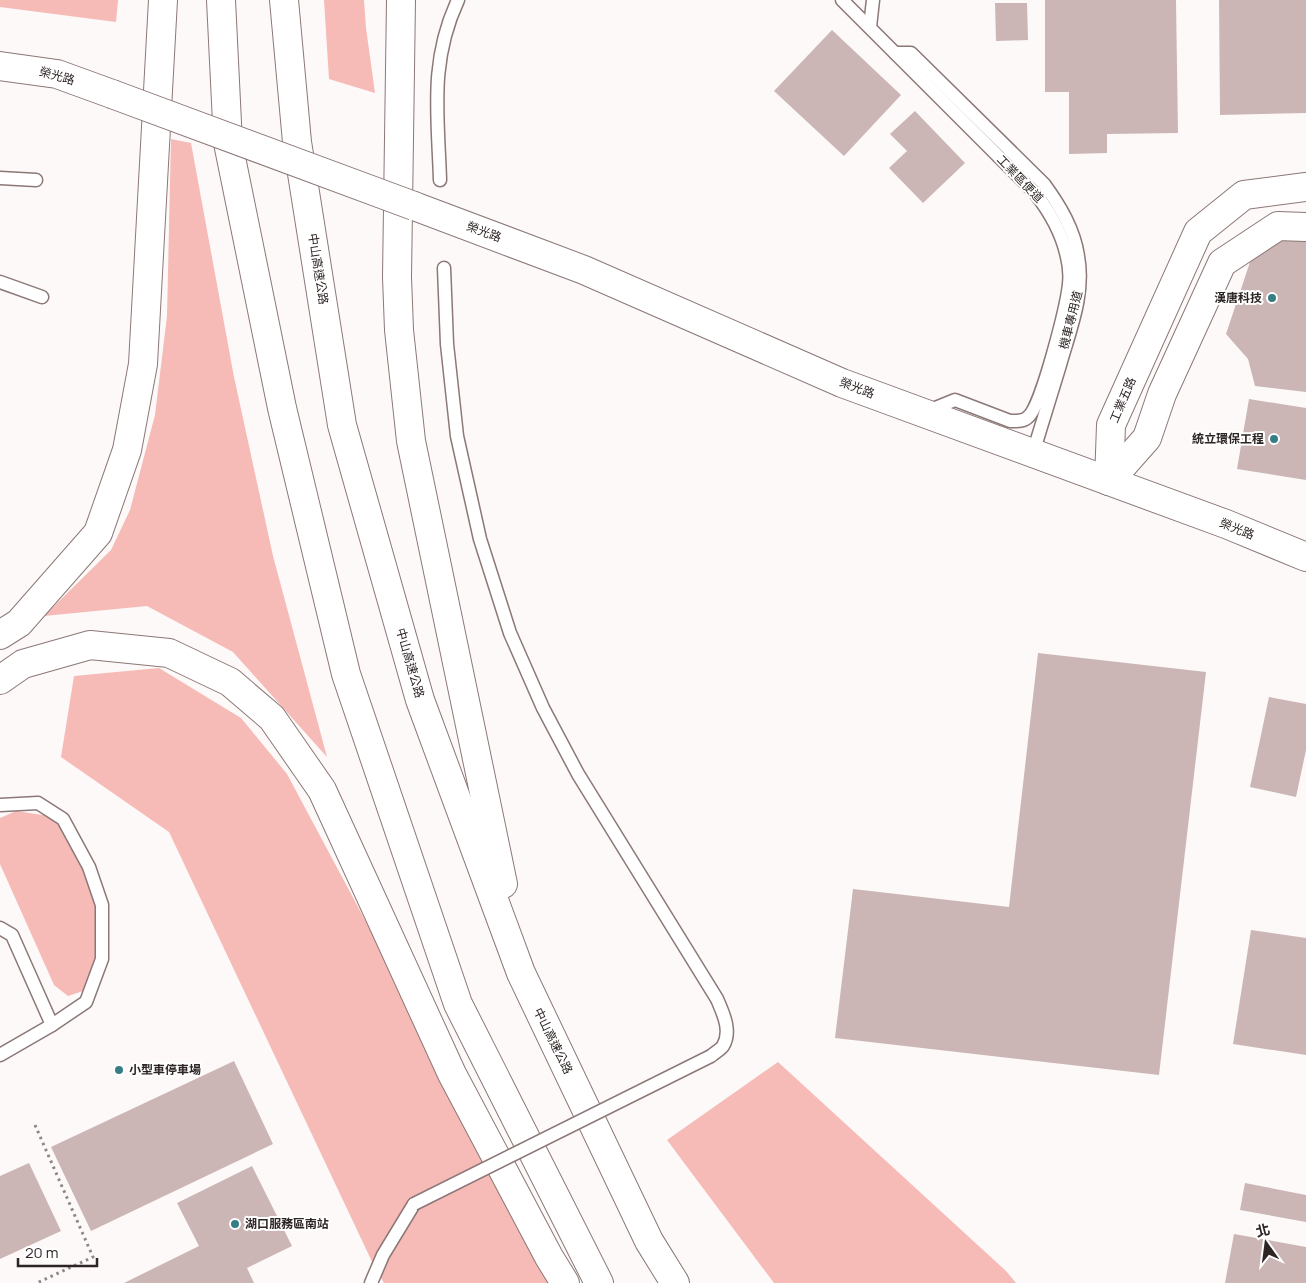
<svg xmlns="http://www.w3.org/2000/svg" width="1306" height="1283" font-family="Manrope,'Noto Sans TC',sans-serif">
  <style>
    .green { fill: #f6bab7 }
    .building { fill: #cbb6b5 }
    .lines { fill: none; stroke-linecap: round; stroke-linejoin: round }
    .service-casing { stroke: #8b7877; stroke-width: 15 }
    .tertiary-casing { stroke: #8b7877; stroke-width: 30 }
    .motorway-casing { stroke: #8b7877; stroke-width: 30 }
    .path { stroke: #8d8786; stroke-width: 3; stroke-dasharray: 2.5 4; stroke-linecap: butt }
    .service { stroke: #fff; stroke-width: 12 }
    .tertiary { stroke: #fff; stroke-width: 28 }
    .motorway { stroke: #fff; stroke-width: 28 }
    .service-bridge-casing { stroke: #8b7877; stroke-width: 15; stroke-linecap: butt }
    .tertiary-bridge-casing { stroke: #8b7877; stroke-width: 30; stroke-linecap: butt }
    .service-bridge { stroke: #fff; stroke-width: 12 }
    .tertiary-bridge { stroke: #fff; stroke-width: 28 }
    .poi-dot { fill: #367e84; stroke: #fff; stroke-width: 2 }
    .labels { text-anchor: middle; stroke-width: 4; stroke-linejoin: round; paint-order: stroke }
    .street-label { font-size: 12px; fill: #2d2524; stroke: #fff }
    .poi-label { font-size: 12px; font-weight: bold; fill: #2d2524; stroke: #fff; text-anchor: end }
  </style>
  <rect width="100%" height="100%" fill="#fdf9f9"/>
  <g class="green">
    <polygon points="0,0 118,0 116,22 0,7"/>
    <polygon points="324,0 364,0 366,28 375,93 329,79"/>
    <polygon points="171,139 191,143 234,377 273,556 327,757 233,652 147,606 44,616 111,550 130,510 155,415 167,316"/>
    <polygon points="159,668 241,718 287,774 559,1283 384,1283 375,1268 169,832 61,757 74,676"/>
    <polygon points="16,811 56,817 103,907 101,962 86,990 68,996 54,985 0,864 0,818"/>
    <polygon points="778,1062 1006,1271 1016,1283 774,1283 667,1140"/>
  </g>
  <g class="building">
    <polygon points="1045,0 1176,0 1178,133 1107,134 1107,153 1069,154 1069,92 1045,92"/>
    <polygon points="1219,0 1306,0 1306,113 1220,115"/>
    <polygon points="995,3 1027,3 1028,40 996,41"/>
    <polygon points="832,30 901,95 844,156 774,91"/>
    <polygon points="915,111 965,163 923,203 889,168 907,151 890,134"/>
    <polygon points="1306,237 1306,392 1255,386 1248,359 1226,334 1250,262 1282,238"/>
    <polygon points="1249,399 1306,408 1306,480 1237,469"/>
    <polygon points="1038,653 1206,672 1159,1075 835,1038 853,889 1009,907"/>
    <polygon points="1269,697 1306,704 1306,750 1296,797 1250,787"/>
    <polygon points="1251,930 1306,938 1306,1055 1233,1044"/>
    <polygon points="234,1061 273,1144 91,1231 51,1147"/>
    <polygon points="29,1163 61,1231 0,1259 0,1176"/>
    <polygon points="252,1166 292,1246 247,1268 254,1283 124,1283 199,1246 177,1203"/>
    <polygon points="1245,1183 1306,1195 1306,1222 1240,1210"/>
    <polygon points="1234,1234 1306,1247 1306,1283 1225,1283"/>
  </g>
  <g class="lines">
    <defs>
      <g id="service">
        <path d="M842 0 1035 193C1050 212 1062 233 1067 257 1069 265 1070 275 1069 284 1067 304 1042 406 1028 417 1023 422 1016 421 1010 421L955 400 928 411"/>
        <polyline points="870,27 873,0"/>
        <path d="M895 53H911L1044 184C1060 206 1074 229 1078 256 1085 294 1070 329 1060 365 1051 394 1042 424 1033 453"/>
        <polyline points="0,178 36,180"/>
        <path d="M440 180C438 115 429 62 458 0"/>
        <path d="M444 268 447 344 457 436 480 539 510 633 543 708 578 774 717 999C723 1013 732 1031 723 1046 720 1050 714 1053 711 1056"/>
        <polyline points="0,282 42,297"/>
        <polyline points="0,805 38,803 63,819 89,867 102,905 102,959 86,1002 52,1025"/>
        <polyline points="0,928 12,935 52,1025 0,1055"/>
        <polyline points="371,1283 383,1255 414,1204"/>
      </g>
      <g id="tertiary">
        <polyline points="0,66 57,74 112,94"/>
        <polyline points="414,206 584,270 842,383 1226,524 1306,557"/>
        <polyline points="1109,481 1111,425 1198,232 1244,195 1306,187"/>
        <polyline points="1109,481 1147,438 1162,394 1222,263 1278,226 1306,227"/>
      </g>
      <g id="motorway">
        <polyline points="221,0 228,143 282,408 346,674 458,1004 599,1283"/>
        <polyline points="284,0 297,142 342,425 420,700 521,973 649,1241 675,1283"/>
        <polyline points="401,0 397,277 399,330 411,441 503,884"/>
        <polyline points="0,635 19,623 98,533 127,450 143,364 163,0"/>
        <polyline points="0,680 23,664 90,645 169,653 230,682 272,718 322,790 452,1074 549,1257 565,1283"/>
      </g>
    </defs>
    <use href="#service" class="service-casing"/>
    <use href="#tertiary" class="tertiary-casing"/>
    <use href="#motorway" class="motorway-casing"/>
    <polyline class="path" points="35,1125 93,1257 37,1283"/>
    <use href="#service" class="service"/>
    <use href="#tertiary" class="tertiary"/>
    <use href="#motorway" class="motorway"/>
    <defs>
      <polyline id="service-bridge" points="414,1204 711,1056"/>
      <polyline id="tertiary-bridge" points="112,94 414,206"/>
    </defs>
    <use href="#service-bridge" class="service-bridge-casing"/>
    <use href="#tertiary-bridge" class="tertiary-bridge-casing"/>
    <use href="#service-bridge" class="service-bridge"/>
    <use href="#tertiary-bridge" class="tertiary-bridge"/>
  </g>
  <g class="poi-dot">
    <circle cx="1272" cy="298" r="5"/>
    <circle cx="1274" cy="439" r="5"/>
    <circle cx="119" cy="1070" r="5"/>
    <circle cx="235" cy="1224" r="5"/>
  </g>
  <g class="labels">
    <g class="street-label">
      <text transform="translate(57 76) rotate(15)" y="4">榮光路</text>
      <text transform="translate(1020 179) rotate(46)" y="4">工業區便道</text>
      <text transform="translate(484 232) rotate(20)" y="4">榮光路</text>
      <text transform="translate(318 269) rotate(81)" y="4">中山高速公路</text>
      <text transform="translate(1071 320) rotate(-76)" y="4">機車專用道</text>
      <text transform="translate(857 388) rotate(21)" y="4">榮光路</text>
      <text transform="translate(1123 400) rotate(-67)" y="4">工業五路</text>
      <text transform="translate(1237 529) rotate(22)" y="4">榮光路</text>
      <text transform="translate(410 663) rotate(74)" y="4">中山高速公路</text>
      <text transform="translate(553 1041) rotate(64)" y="4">中山高速公路</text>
    </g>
    <g class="poi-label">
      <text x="1262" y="302">漢唐科技</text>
      <text x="1264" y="443">統立環保工程</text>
      <text x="129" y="1074" text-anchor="start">小型車停車場</text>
      <text x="245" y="1228" text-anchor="start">湖口服務區南站</text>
    </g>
  </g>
  <g transform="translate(1266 1243) rotate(346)" stroke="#ffffff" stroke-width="4" paint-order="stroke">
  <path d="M0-4L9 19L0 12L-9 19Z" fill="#2d2524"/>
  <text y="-8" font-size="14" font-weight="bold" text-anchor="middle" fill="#2d2524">北</text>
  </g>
  <path d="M18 1258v8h79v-8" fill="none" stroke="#2d2524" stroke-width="2.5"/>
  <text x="25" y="1258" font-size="15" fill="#2d2524" stroke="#ffffff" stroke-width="4" paint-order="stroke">20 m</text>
</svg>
